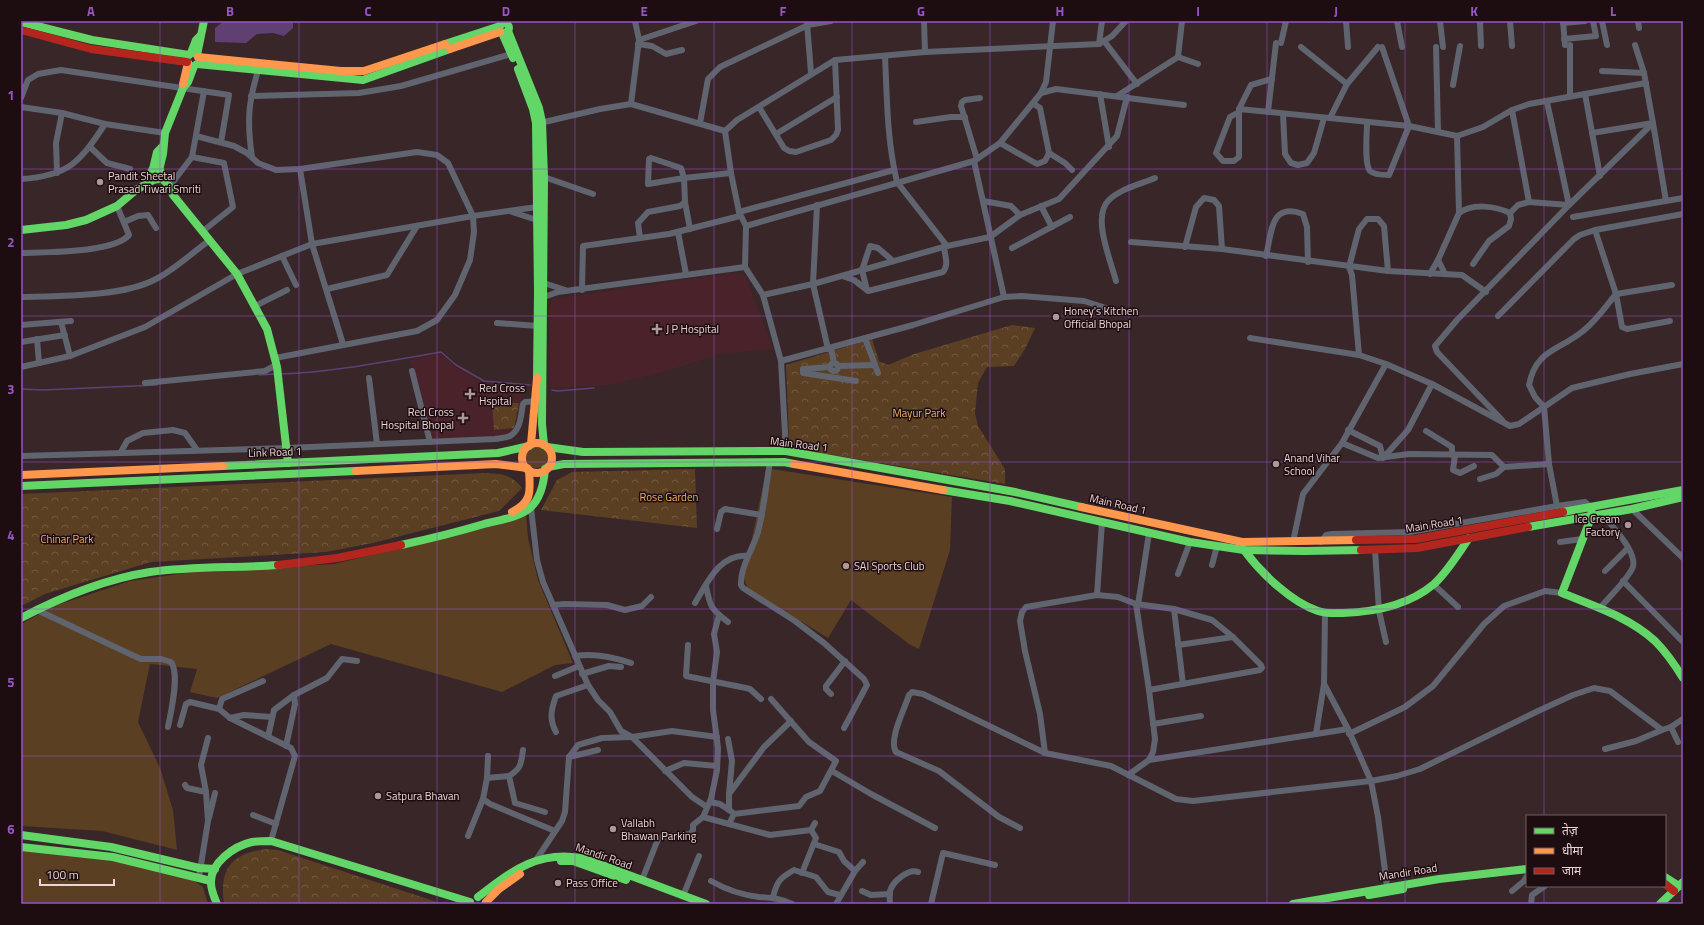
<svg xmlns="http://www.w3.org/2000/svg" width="1704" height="925" font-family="'Titillium Web','Noto Sans Devanagari',sans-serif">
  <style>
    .built { fill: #4a232a }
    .grass { fill: #5a3f23 }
    .park { fill: url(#park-crowns) }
    .water { fill: #604073 }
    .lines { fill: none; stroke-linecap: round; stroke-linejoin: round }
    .stream { stroke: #604073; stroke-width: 1.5 }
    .street { stroke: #60646f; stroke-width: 6 }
    .fast { stroke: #63d668; stroke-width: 8 }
    .slow { stroke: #ff974d; stroke-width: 8 }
    .jam { stroke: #b3261e; stroke-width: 8 }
    .grid { fill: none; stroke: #9756c5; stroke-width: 1; stroke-opacity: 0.55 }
    .poi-dot { fill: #ad9799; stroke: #1d0d10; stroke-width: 1.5 }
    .labels { text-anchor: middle; stroke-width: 3; stroke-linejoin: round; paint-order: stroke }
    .poi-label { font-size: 11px; fill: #ecd4d6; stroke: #1d0d10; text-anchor: start }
    .park-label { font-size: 11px; fill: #f2b160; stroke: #1d0d10 }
    .street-label { font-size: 11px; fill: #ecd4d6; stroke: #1d0d10 }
    .neatline { fill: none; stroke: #9756c5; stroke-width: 1.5 }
    .grid-label { font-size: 13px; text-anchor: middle; font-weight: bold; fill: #9756c5 }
  </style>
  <defs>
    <pattern id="park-crowns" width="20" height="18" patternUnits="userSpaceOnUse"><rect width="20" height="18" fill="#5a3f23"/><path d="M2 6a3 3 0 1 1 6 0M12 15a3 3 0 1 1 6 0" fill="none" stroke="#725a42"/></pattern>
  </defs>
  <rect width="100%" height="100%" fill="#382629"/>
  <g class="built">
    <polygon points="732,273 745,275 773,349 720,354 664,372 609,385 550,388 549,309 552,299"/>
    <polygon points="440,354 456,367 482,383 521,386 522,402 517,426 510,434 495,437 431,440 410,360"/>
  </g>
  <g class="grass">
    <circle cx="537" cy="457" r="11"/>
    <polygon points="772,469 952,497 950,550 919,649 909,644 851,600 828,638 747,588 744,577 766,471"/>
    <polygon points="526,514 528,538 538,580 573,663 555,665 502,692 331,644 217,698 190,692 197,669 150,664 138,722 160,768 173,810 177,850 102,831 21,826 21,624 54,606 130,581 192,572 334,564 459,534"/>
    <polygon points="21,849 101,856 189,877 203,887 208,904 21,904"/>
  </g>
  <g class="park">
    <polygon points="1012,325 1035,328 1025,349 1014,366 987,367 978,383 975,413 978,426 1005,469 1005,484 808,451 792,444 789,438 786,365 872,339 879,361 888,365 914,354"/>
    <polygon points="492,403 519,403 514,428 494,430"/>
    <polygon points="695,469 697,528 541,510 557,480 572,472"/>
    <path d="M485 473C502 474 511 474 522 488L499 511 373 543 326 552 151 562 45 594 21 606V494Z"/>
    <path d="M267 849 278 850 443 904H224C219 869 231 853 267 849Z"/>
  </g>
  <polygon class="water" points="224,21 293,21 293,28 284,36 273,33 257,34 246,43 215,42 215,28"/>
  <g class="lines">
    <g class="stream">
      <path d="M281 374C335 372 388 361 441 352L456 365 484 381 530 385"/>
      <polyline points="259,375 275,374"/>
      <polyline points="21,389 43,390 157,385"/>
      <polyline points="552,390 558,391 594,388"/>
    </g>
    <g class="street">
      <polyline points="924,21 925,52"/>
      <polyline points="1346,21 1348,47"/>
      <polyline points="1397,21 1402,47"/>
      <polyline points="1440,21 1443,47"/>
      <polyline points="1480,21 1481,46"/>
      <polyline points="1510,21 1512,46"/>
      <polyline points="1563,21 1565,45"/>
      <polyline points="1602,21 1607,45"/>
      <polyline points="1638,21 1639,28"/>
      <polyline points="807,23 811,73"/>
      <polyline points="1563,23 1585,21"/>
      <polyline points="1564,39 1596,36 1593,21"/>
      <polyline points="639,40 696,21"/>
      <polyline points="1104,41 1137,84"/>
      <polyline points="1281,43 1286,21"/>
      <polyline points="638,44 652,46 666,54 682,50"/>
      <polyline points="1099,44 1102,21"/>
      <polyline points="1570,45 1570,96"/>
      <polyline points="1301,47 1347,84"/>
      <polyline points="1436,47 1438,132"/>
      <path d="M885 56C887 98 887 141 897 182L947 246"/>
      <polyline points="1178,57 1198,64"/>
      <polyline points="1602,71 1644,73"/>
      <polyline points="1453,85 1460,46"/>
      <polyline points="1041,93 1056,89 1184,105"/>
      <polyline points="1100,94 1109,147"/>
      <polyline points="1585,94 1600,176"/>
      <polyline points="251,96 359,93 401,86 511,54"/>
      <polyline points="1117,96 1178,57 1182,21"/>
      <polyline points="21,98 28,80 38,74 61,70 229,95 221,142"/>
      <polyline points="631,104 639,40 635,21"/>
      <polyline points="21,107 62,113 105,124 165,133"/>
      <polyline points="759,107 784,148 789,151 796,152 831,140 836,135 838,130 835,60"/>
      <polyline points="1239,109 1409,126 1457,136 1483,127 1512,110 1529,104 1646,83"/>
      <polyline points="1512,110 1529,202"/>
      <polyline points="1239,112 1230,117 1216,153 1223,161 1234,161 1239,157 1239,109 1251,85 1272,79"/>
      <polyline points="1268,112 1276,43"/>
      <polyline points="1283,114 1285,154 1291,163 1298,165 1307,163 1314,153 1324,118"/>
      <polyline points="1330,118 1347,84 1378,47"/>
      <polyline points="916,122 951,117 965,117"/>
      <polyline points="540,123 600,109 631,104 725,131 737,120 835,60 925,52 1099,44 1112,36 1126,21"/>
      <polyline points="700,123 708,79 720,67 808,25 831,21"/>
      <path d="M1367 123C1367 133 1364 164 1370 171 1374 175 1383 175 1389 175L1409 126 1382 47"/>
      <polyline points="725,131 731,173 739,212 746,226 745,267 763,295 781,361 786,451"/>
      <polyline points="1592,133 1653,123 1644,73 1635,45"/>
      <polyline points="776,134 837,97"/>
      <polyline points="196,136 234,146 247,153 258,163 276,170 300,169 417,152 437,155 448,163 473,216 474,232 470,260 455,295 437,320 417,331 275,358"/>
      <polyline points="1000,143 1037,164 1045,161 1049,153 1040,108 1034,104"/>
      <polyline points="90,147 107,163 130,169"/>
      <polyline points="1049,153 1065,163 1072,170"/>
      <polyline points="192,157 224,163 233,207 203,231"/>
      <path d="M252 157C249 137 247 115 252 95 253 86 257 77 258 68"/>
      <polyline points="977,159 961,106 962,102 965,100 980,98"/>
      <polyline points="974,161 1004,297"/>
      <polyline points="300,169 312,244 343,344"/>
      <polyline points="57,173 56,143 62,113"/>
      <polyline points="544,177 593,194"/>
      <path d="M21 179C69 176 80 162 105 124"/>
      <polyline points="166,191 192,157 204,91"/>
      <polyline points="983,201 1011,206 1020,215"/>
      <polyline points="817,205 813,284 828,349"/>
      <polyline points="1041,206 1052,227"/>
      <polyline points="512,212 537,220"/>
      <polyline points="739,212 894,170"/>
      <path d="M1459 213C1473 203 1495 206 1510 213L1518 205 1529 202 1569 205 1547 102"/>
      <polyline points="1573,217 1683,198"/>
      <polyline points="124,222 138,216 148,215 156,228"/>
      <polyline points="746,226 974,161 1000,143 1041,93 1046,82 1053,21"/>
      <polyline points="690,229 685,202 684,178 681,168 651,158 649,159 648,184 684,178 731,173"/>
      <polyline points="1595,230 1616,294 1622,327 1627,329 1670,321"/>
      <polyline points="678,232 686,274"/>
      <polyline points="640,238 638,223 648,212 680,206 685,202"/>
      <polyline points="1131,242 1222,249 1388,271 1462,275 1486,292"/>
      <polyline points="1185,247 1196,207 1204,198 1214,200 1219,206 1222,249"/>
      <polyline points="1012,248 1070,217"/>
      <path d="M21 253C45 252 114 253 129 235L117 206"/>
      <polyline points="282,256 296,285"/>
      <path d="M1266 256C1272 232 1270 202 1303 214L1307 227 1308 262"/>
      <polyline points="1438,260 1445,274"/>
      <path d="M893 261 878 248 870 246 862 270 867 290 868 291 943 272C949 265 945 256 944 247"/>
      <polyline points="1473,264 1489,241 1509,226 1511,219 1510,213"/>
      <polyline points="1430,274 1438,260 1459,213 1457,136"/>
      <polyline points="842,276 854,280 867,290"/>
      <path d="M1116 281C1111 261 1092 218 1108 201 1119 189 1141 184 1155 178"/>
      <polyline points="541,282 565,290"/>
      <polyline points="327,289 387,275 417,226"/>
      <polyline points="582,290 583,246 669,234 740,216"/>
      <polyline points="763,295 813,284 947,246 990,237 1020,215 1059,199 1117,136 1127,97"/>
      <path d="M21 297C59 296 123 297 156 279 174 270 193 252 210 240"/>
      <polyline points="541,298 558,292 745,267"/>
      <polyline points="255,306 287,290"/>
      <polyline points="1498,316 1574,239 1580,235 1595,230 1683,214"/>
      <polyline points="61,322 70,356"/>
      <polyline points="497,323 538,326"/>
      <polyline points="21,325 71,321"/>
      <polyline points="865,338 878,373"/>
      <polyline points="1250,338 1359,355 1386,364 1432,384 1510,426 1519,424 1572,388 1630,374 1683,364"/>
      <polyline points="37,339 39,363"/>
      <polyline points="21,342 65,335"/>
      <polyline points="831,348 834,363"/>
      <polyline points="1359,355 1352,275 1349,267 1359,229 1367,219 1378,219 1384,226 1388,271"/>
      <polyline points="781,361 913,325 1004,297 1022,296 1084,301 1106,308"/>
      <circle cx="834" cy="367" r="4"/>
      <polyline points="838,366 875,365"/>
      <polyline points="21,367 70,356 145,327 237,274 312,244 473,216 537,207"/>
      <polyline points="830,367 803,369 803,373 856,381"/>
      <polyline points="412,371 430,442"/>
      <polyline points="369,378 377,444"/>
      <polyline points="145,383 265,371 276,365"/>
      <polyline points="1502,420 1437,352 1435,346 1457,320 1569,205 1653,123 1666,201"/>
      <polyline points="1348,430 1380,446 1383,458 1408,430 1432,384"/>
      <polyline points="1426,431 1452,447 1452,455"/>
      <polyline points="1342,443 1378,458 1409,454 1492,455 1504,467 1549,464"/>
      <polyline points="121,452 127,441 143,433 173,430 185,433 197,450"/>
      <polyline points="1455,455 1453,470 1460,473 1474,466"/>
      <path d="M21 456 287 448 495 439C499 438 506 438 510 436 521 430 521 414 523 404L525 402 539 401"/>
      <path d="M770 462C766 485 764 509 758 532 753 549 740 567 741 585L743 588 795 621 824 643 864 679 867 685 844 728"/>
      <polyline points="1480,479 1496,474 1504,467"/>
      <path d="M1557 506 1549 464 1544 407 1535 397 1529 385C1536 349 1559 351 1583 331 1596 321 1606 306 1616 294L1672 285"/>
      <polyline points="531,508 537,560 543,582 588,685 598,700 610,712 621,731 632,737 692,797 707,807"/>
      <polyline points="1632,509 1683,558"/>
      <polyline points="717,529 721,512 725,509 762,515"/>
      <polyline points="1293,542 1303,494 1342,443 1386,364"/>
      <polyline points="1321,542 1326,535 1332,534 1410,532 1557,506 1585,502 1591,507"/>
      <polyline points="1560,542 1582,539"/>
      <polyline points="1375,550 1379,611 1386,642"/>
      <polyline points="1212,565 1217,546"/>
      <polyline points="1605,571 1628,548"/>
      <polyline points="1178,574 1190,542"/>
      <polyline points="1623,581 1683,642"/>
      <polyline points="1433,584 1458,607"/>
      <path d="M706 586C710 607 711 609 728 622"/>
      <polyline points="1097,595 1102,522"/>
      <path d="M695 603C707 583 720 553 748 556"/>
      <polyline points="553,605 565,604 607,605 625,610 642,606 651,597"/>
      <polyline points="1138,605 1149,533"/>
      <path d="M1600 608C1609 597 1626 581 1632 569 1640 554 1611 525 1602 514"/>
      <polyline points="1174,609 1183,684"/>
      <path d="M37 610 132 655 141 659H161L171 662C180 674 171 712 168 727"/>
      <polyline points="688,645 686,676 746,688 750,689 761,699"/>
      <polyline points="1178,645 1233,637"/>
      <path d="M575 656C593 653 613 657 631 663"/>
      <polyline points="582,674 609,666 621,667"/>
      <polyline points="555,676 579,666"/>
      <polyline points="1324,684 1348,729 1371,781 1378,817 1387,886"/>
      <polyline points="831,694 826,689 826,686 845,661"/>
      <polyline points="219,709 222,699 263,681"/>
      <polyline points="230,718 244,715 272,717"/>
      <polyline points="1153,724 1201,716"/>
      <polyline points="180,725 186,704 190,702 219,709 230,718 291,748 295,756 271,841"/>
      <polyline points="1671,727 1678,742"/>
      <path d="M556 732C549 719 551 710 556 696L588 685"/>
      <polyline points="1316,734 1324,684 1325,614"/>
      <polyline points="1349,734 1405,707 1433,686 1484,624 1504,606 1545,591 1562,593"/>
      <polyline points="268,737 274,710 294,695 327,678 342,659 357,661"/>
      <polyline points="728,739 732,761 729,794"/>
      <polyline points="286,746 295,704 294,695"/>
      <polyline points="1605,749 1636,741 1662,730"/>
      <polyline points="1045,753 1040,714 1025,651 1020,621 1022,612 1026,607 1097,595 1118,597 1136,604 1174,609 1212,620 1233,637 1261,665 1262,668 1260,670 1149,690"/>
      <polyline points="488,756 487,778 483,799 490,804 555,831"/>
      <polyline points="569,757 598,750"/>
      <polyline points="1149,760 1348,729"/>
      <polyline points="665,771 684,763 717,766"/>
      <polyline points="832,771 871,794 935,828"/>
      <polyline points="1128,775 1149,760 1153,752 1155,739 1149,690 1136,604"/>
      <path d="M509 776C521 768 521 765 523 750"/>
      <polyline points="487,778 509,776 515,803 545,812"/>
      <polyline points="185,785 187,788 206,792 208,821 199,877"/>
      <polyline points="206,792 201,765 208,738"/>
      <polyline points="710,802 720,804 732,812"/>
      <polyline points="729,810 729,794 764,747 791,721"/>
      <polyline points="253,815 276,824"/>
      <polyline points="703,817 770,835 811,830"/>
      <polyline points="209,818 215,793"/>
      <polyline points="729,824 734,814 799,806 806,797 820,791 836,761 809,742 771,699"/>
      <path d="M1020 828 999 817 939 771 896 752C888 740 905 708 909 695L912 692 923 694 1045 753 1111 766 1176 799 1193 801 1371 781 1397 776 1420 769 1538 711 1573 695 1594 688 1610 691 1662 730 1671 727 1683 719"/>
      <polyline points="468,836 483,799"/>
      <polyline points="814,844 839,852 844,861 855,871"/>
      <polyline points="536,860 562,821 565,812 569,757 578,745 602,738 632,737 672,731 717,737"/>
      <polyline points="802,873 816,838 811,830 815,823"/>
      <polyline points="642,880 658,839 662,837 690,834 693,830 693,825 703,817 711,799 717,770 718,748 713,710 713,682 717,652 714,634 719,615"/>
      <path d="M711 881C725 889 742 895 759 897 771 898 780 898 792 904"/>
      <polyline points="862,891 871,895 890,894"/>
      <polyline points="1512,891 1524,881 1527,876"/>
      <polyline points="683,896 699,856"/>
      <path d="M773 897C777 881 780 878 794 870L816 877 828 892 840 895"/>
      <polyline points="836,904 855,871 863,862"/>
      <path d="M890 904C890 900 889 895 890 891 893 881 909 868 918 872"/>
      <polyline points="931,904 943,853 995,865"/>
      <polyline points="1531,904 1532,895 1545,886"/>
    </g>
    <g class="fast">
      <polyline points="21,22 92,40 189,55"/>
      <circle cx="504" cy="28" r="5"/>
      <polyline points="508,31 539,108 542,122 544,177 542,424 544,445"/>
      <polyline points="502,33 513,58"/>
      <polyline points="445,44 500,26"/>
      <polyline points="191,53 196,40 199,37"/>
      <polyline points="197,55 204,21"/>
      <polyline points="197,64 363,80 450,49"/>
      <polyline points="518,69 533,109 536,123 538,292 537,378"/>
      <circle cx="156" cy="174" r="5.5"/>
      <polyline points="153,169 157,152 163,146"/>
      <polyline points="159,170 163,154 165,133 183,88 188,82 194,66"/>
      <polyline points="160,176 170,187 173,195 237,274 267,329 277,367 288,463"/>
      <polyline points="21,230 66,225 86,220 117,206 136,190 155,179"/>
      <polyline points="547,447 583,452 786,451 1015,492 1081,507"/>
      <polyline points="223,466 498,453 529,446"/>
      <polyline points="548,467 564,464 784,462 794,464"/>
      <polyline points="21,486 356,471"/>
      <polyline points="943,490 1010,501 1190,542 1244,550 1305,551 1361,550"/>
      <path d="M1591 509 1592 515 1562 593C1594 606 1629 617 1655 641 1666 652 1675 665 1683 678"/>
      <polyline points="1563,512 1683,490"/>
      <polyline points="1528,527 1632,509 1683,497"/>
      <path d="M401 545C429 539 457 532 484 524 499 520 518 518 530 508 541 498 544 483 545 469"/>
      <path d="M1244 550C1261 573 1291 602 1318 611 1327 614 1334 613 1343 613 1375 612 1408 606 1434 584 1448 571 1458 554 1469 538"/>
      <path d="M21 618C61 597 105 579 150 572 192 566 236 568 278 565"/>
      <polyline points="21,835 111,847 199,868 215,869"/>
      <polyline points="21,847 113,857 211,881"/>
      <polyline points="561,861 573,861 626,880"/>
      <polyline points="1665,877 1679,886"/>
      <polyline points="1369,895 1403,889"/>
      <path d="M478 897C513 870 540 849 586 859L706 904"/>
      <path d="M217 904C214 897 211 890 211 883 210 863 234 846 252 842 258 841 265 841 271 841L470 902"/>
      <polyline points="1293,904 1439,879 1527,869"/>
      <polyline points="1660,904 1683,882"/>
    </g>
    <g class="slow">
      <polyline points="450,49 500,32"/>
      <polyline points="198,57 341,71 364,71 445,44"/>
      <polyline points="183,84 188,63"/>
      <circle cx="537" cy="458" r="15"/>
      <polyline points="531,444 537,378"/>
      <polyline points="794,464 943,490"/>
      <polyline points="356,471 496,464 527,468"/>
      <polyline points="21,475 223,466"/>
      <polyline points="1081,507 1242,542 1356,540"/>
      <path d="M512 512C533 502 530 490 529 470"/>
      <polyline points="486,902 499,889 520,874"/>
    </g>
    <g class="jam">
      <polyline points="21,30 91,49 187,62"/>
      <polyline points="1356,540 1416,539 1563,512"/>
      <polyline points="1361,550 1417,548 1528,527"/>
      <polyline points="278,565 337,558 401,545"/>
      <polyline points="1665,884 1674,891"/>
    </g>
  </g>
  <path class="grid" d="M160 21V904M299 21V904M437 21V904M575 21V904M714 21V904M852 21V904M990 21V904M1129 21V904M1267 21V904M1405 21V904M1544 21V816M21 169H1683M21 316H1683M21 462H1683M21 609H1683M21 756H1683M1544 886V904"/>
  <g class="poi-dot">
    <circle cx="100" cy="182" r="4"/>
    <circle cx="1056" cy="317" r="4"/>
    <path d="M655 323h4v4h4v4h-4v4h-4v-4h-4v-4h4z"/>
    <path d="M468 388h4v4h4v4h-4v4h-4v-4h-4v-4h4z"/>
    <path d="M461 412h4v4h4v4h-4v4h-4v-4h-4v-4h4z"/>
    <circle cx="1276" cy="464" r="4"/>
    <circle cx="1628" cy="525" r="4"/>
    <circle cx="846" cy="566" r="4"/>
    <circle cx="378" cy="796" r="4"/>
    <circle cx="613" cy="829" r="4"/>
    <circle cx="558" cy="883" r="4"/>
  </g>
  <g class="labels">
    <g class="poi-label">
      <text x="108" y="180">Pandit Sheetal<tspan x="108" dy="13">Prasad Tiwari Smriti</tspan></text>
      <text x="1064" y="315">Honey's Kitchen<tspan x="1064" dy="13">Official Bhopal</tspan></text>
      <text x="666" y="333">J P Hospital</text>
      <text x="479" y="392">Red Cross<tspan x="479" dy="13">Hspital</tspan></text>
      <text x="454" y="416" text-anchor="end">Red Cross<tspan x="454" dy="13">Hospital Bhopal</tspan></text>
      <text x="1284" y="462">Anand Vihar<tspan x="1284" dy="13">School</tspan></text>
      <text x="1620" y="523" text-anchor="end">Ice Cream<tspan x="1620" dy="13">Factory</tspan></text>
      <text x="854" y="570">SAI Sports Club</text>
      <text x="386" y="800">Satpura Bhavan</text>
      <text x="621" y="827">Vallabh<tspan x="621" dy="13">Bhawan Parking</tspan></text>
      <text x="566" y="887">Pass Office</text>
    </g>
    <g class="park-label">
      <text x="919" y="417">Mayur Park</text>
      <text x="669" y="501">Rose Garden</text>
      <text x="67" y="543">Chinar Park</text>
    </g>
    <g class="street-label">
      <text transform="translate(799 444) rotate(7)" y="4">Main Road 1</text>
      <text transform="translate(275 452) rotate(-2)" y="4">Link Road 1</text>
      <text transform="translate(1118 504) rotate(13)" y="4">Main Road 1</text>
      <text transform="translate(1434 524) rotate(-9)" y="4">Main Road 1</text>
      <text transform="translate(604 856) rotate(19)" y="4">Mandir Road</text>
      <text transform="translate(1408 872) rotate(-9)" y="4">Mandir Road</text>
    </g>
  </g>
  <rect width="1704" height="925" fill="none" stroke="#1d0d10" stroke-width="44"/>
  <rect x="1526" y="815" width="140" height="72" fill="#1d0d10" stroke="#705d5f"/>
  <rect x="1534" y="828" width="20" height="6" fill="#63d668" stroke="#705d5f"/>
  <text x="1562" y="835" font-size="12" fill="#ecd4d6">तेज़</text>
  <rect x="1534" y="848" width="20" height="6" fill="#ff974d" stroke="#705d5f"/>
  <text x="1562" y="855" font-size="12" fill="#ecd4d6">धीमा</text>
  <rect x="1534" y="868" width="20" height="6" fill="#b3261e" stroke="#705d5f"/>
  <text x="1562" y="875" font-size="12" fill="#ecd4d6">जाम</text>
  <path d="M40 879v6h74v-6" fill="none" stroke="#ecd4d6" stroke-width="2"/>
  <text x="46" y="879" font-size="12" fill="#ecd4d6" stroke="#1d0d10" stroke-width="3" paint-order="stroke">100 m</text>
  <rect x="22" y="22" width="1660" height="881" class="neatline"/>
  <g class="grid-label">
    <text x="91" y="16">A</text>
    <text x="230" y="16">B</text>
    <text x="368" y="16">C</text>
    <text x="506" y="16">D</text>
    <text x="644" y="16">E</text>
    <text x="783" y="16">F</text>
    <text x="921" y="16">G</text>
    <text x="1060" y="16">H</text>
    <text x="1198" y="16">I</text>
    <text x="1336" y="16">J</text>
    <text x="1474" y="16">K</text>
    <text x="1613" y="16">L</text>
    <text x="11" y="100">1</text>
    <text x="11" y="247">2</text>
    <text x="11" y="394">3</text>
    <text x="11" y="540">4</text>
    <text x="11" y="687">5</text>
    <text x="11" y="834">6</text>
  </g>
</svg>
